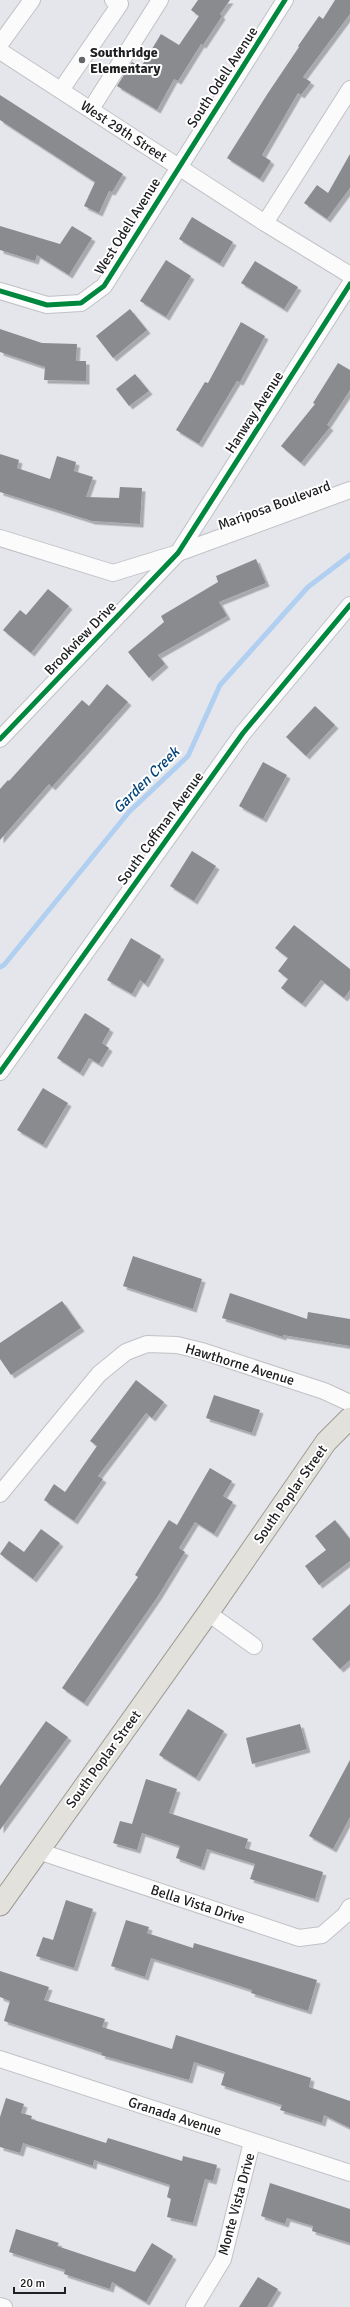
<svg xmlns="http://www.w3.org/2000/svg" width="350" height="2307" font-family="Signika,sans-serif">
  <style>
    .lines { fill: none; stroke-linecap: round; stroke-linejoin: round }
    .stream { stroke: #b1cff1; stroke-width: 5 }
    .building { fill: #8a8b8e; filter: url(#shadow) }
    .minor-casing { stroke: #c1c2c6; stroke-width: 18 }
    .major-casing { stroke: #9f9c94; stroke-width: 23 }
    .minor { stroke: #fbfbfc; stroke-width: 16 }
    .major { stroke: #e3e1dc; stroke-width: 21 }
    .cycleway-casing { stroke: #fff; stroke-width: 8 }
    .cycleway { stroke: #00873e; stroke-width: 5 }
    .poi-dot { fill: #656569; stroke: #fff; stroke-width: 1.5 }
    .labels { text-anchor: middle; stroke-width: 4; stroke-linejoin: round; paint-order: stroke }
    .poi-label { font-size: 14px; font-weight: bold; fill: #202023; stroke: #fff; text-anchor: start }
    .street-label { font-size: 14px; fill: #202023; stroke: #fff }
    .water-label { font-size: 15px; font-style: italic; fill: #05457c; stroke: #fff }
  </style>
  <defs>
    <filter id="shadow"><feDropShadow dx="3.5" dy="3.5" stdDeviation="0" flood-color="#0004"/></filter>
  </defs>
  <rect width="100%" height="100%" fill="#e5e6eb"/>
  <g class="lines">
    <polyline class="stream" points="0,967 4,965 129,812 188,756 220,685 308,587 350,555"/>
  </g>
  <g class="building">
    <polygon points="198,0 230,0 220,14 222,16 203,45 201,44 178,81 174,79 157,110 117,86 132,62 141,67 161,34 179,45 199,16 191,10"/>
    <polygon points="335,0 350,0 350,14 303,77 311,82 301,95 298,93 262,155 271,161 260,179 227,158 268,93 299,47 298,46 319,16 323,19"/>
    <polygon points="0,95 123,174 112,192 109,191 99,213 84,206 95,182 0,120"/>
    <polygon points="350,154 350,188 327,219 304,203 317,185 328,193"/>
    <polygon points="192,217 233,242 220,264 179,239"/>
    <polygon points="0,226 60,244 72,226 92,238 69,275 37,255 35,261 0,250"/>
    <polygon points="166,260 191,276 166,317 140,301"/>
    <polygon points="255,261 298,287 284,309 241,283"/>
    <polygon points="130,309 147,330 113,358 96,336"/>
    <polygon points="241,322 265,336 240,382 237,381 199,444 176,430 205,382 208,383"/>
    <polygon points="0,329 42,343 77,344 76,361 86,361 86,381 44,380 45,367 0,352"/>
    <polygon points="338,363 350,370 350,390 327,425 330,427 301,463 281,446 315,404 313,403"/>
    <polygon points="135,374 149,391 129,406 116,389"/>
    <polygon points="0,454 19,460 17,468 50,479 57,456 76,462 74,471 93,477 86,497 119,498 120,487 142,488 140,524 92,521 0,492"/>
    <polygon points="256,559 266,583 219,602 227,616 158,655 165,664 149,678 128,652 164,622 161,616 218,582 216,576"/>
    <polygon points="48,589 69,606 31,653 3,630 20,610 26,615"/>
    <polygon points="107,684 128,702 52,787 49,784 0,840 0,789 8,780 9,781 82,700 89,706"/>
    <polygon points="315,706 335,725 306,756 286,737"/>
    <polygon points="263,762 287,775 263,819 239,806"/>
    <polygon points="192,851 216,866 194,901 170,886"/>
    <polygon points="294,925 350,969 350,990 344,998 321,980 302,1004 281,988 288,979 278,971 288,958 275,948"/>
    <polygon points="131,938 161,956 145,984 140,980 132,994 107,980"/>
    <polygon points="85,1013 110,1029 102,1043 109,1048 99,1064 89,1058 80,1073 57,1058"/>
    <polygon points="43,1088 68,1103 43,1145 17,1130"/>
    <polygon points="133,1256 202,1279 193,1309 123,1286"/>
    <polygon points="230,1293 307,1319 308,1312 350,1319 350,1346 283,1335 283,1337 222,1318"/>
    <polygon points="62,1301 81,1328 11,1375 0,1359 0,1343"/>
    <polygon points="136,1380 164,1402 152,1418 146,1413 98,1476 103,1479 74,1521 44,1500 54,1484 65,1492 97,1446 90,1441"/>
    <polygon points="214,1395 260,1410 252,1433 206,1418"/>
    <polygon points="210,1468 232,1481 223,1496 233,1502 214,1534 195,1522 179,1548 185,1552 158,1596 84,1703 62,1688 138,1577 135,1575 169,1520 177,1525"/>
    <polygon points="335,1520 350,1539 350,1561 319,1585 305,1566 326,1550 315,1536"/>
    <polygon points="41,1529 60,1543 33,1579 0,1554 9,1541 24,1552"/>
    <polygon points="350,1604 350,1660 340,1669 312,1639"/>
    <polygon points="188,1709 224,1731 196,1778 159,1755"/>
    <polygon points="46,1721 68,1737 0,1830 0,1786"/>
    <polygon points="300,1724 307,1749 252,1764 246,1738"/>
    <polygon points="350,1760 350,1817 333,1849 309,1836"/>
    <polygon points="146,1779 177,1789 169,1813 248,1839 245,1848 323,1872 315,1899 250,1879 255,1864 207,1849 201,1867 176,1858 180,1846 142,1833 137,1850 113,1843 120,1821 132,1824"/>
    <polygon points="66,1900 93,1909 74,1968 36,1956 43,1937 53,1940"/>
    <polygon points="126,1920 149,1927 147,1933 193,1948 194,1943 317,1980 308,2011 251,1993 252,1990 151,1958 145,1977 111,1966"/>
    <polygon points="0,1971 49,1987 44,2000 105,2019 102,2027 172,2049 176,2035 311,2078 309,2087 350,2101 350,2128 324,2115 322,2123 280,2110 282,2105 221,2085 225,2072 194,2062 189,2080 101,2055 102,2053 4,2021 10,2001 0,1997"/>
    <polygon points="6,2098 24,2104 21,2113 32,2116 31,2119 106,2143 108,2138 182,2161 183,2156 217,2165 213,2181 205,2179 193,2223 167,2217 171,2199 167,2197 170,2185 94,2160 93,2166 23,2143 20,2153 0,2147 0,2117"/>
    <polygon points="270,2183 350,2209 350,2243 312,2231 313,2226 287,2218 285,2224 261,2216"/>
    <polygon points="16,2229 59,2243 57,2246 135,2272 152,2243 173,2256 146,2302 112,2282 110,2289 64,2274 65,2270 9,2252"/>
    <polygon points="258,2277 278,2289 267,2307 239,2307"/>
  </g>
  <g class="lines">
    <defs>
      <g id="minor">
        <polyline points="0,44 32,0"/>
        <polyline points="0,51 265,223 350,275"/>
        <polyline points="61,90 120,4 113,0"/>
        <polyline points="91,109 160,0"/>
        <polyline points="265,223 350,89"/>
        <polyline points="0,291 47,305 81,303 104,286 285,0"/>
        <polyline points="0,538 113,573 178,553 350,490"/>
        <polyline points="0,739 178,553 350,284"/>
        <polyline points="0,1072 243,733 350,605"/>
        <polyline points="0,1494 99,1374 126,1352 147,1344 177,1345 202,1351 324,1391 350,1403"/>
        <polyline points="208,1613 254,1646"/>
        <polyline points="38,1851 299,1938 322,1935 345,1915 350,1907"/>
        <polyline points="0,2059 350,2173"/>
        <polyline points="0,2306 4,2307"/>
        <polyline points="194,2307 223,2259 252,2142"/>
      </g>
      <polyline id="major" points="0,1905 208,1613 326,1442 350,1418"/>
    </defs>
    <use href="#minor" class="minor-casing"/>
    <use href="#major" class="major-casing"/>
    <use href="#minor" class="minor"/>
    <use href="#major" class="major"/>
    <defs>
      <g id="cycleway">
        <polyline points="0,291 47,305 81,303 104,286 285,0"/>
        <polyline points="0,739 178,553 350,284"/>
        <polyline points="0,1072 243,733 350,605"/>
      </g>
    </defs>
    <use href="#cycleway" class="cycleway-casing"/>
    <use href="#cycleway" class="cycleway"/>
  </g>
  <circle class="poi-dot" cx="82" cy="60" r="4"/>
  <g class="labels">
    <g class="poi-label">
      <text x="90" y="57">Southridge<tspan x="90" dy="16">Elementary</tspan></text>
    </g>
    <g class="street-label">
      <text transform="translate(222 77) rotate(-57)" y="5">South Odell Avenue</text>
      <text transform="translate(124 131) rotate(33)" y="5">West 29th Street</text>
      <text transform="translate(127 226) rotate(-58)" y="5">West Odell Avenue</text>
      <text transform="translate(254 412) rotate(-57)" y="5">Hanway Avenue</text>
      <text transform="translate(274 505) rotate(-20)" y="5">Mariposa Boulevard</text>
      <text transform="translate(80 638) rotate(-46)" y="5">Brookview Drive</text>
      <text transform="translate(160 828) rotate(-54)" y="5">South Coffman Avenue</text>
      <text transform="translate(240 1364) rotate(17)" y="5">Hawthorne Avenue</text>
      <text transform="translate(290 1494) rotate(-55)" y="5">South Poplar Street</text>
      <text transform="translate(103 1759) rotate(-54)" y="5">South Poplar Street</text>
      <text transform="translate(198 1904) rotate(18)" y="5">Bella Vista Drive</text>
      <text transform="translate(175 2116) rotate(18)" y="5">Granada Avenue</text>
      <text transform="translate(236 2204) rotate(-75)" y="5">Monte Vista Drive</text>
    </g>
    <g class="water-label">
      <text transform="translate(146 780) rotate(-45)" y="5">Garden Creek</text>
    </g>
  </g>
  <path d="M14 2287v6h51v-6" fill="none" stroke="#202023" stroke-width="2"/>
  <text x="20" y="2287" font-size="12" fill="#202023" stroke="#ffffff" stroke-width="3" paint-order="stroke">20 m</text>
</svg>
